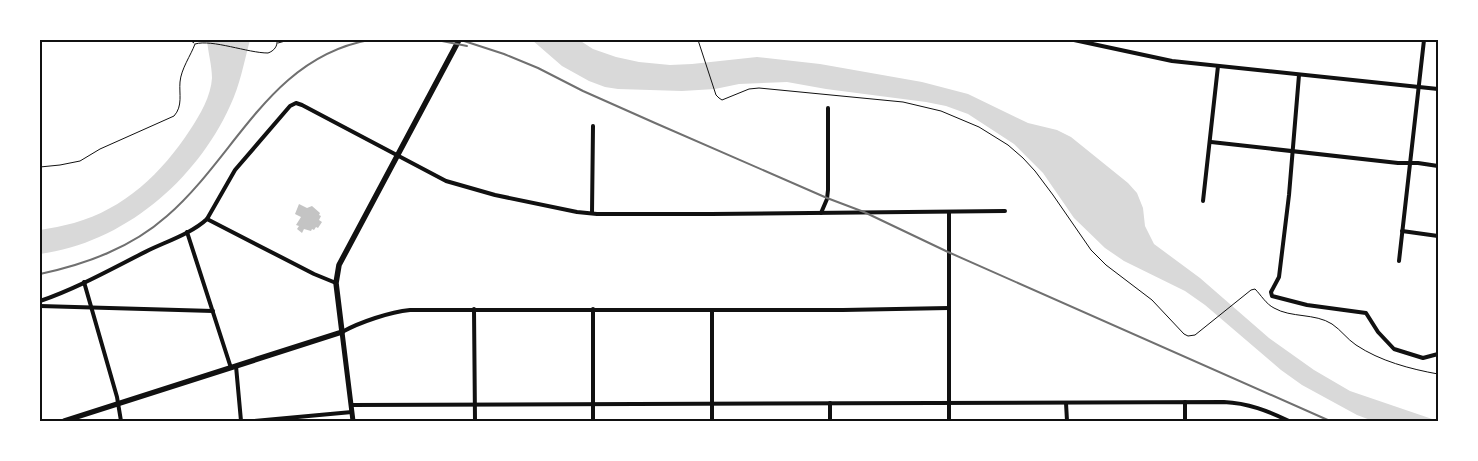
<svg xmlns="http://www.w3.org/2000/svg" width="1478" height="461" font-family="Signika,sans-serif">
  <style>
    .water { fill: #d9d9d9 }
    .building { fill: #c4c4c4 }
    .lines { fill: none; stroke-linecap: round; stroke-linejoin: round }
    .path { stroke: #111; stroke-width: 1 }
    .minor { stroke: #111; stroke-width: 4 }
    .secondary { stroke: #111; stroke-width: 5 }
    .primary { stroke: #111; stroke-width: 5.5 }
    .rail { stroke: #707070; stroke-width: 2 }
    .neatline { fill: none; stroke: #111; stroke-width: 2 }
  </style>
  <rect width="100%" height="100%" fill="#fff"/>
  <g class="water">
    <path d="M207 40H250C244 62 240 85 230 106 196 181 123 243 40 254V230C51 228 63 226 74 223 124 209 162 173 190 130 200 115 211 96 212 78 212 66 208 52 207 40Z"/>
    <polygon points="532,40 579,40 593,49 616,57 639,62 670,65 692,64 757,57 820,64 922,82 968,94 1028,123 1057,130 1071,137 1128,183 1137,193 1143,208 1145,226 1154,244 1200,278 1269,338 1314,370 1350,391 1438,421 1373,421 1357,415 1302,385 1281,370 1205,305 1185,291 1124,261 1105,248 1074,218 1043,173 1014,144 968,114 946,106 926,102 826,89 787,82 739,84 715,89 682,91 618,89 605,87 589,81 562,66"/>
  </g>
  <polygon class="building" points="299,204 307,208 312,206 320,213 319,215 321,216 319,220 322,222 318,228 316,227 314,230 312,229 311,231 304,229 302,233 297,229 299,226 296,225 301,217 295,214"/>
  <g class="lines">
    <g class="path">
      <polyline points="190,40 194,43"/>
      <path d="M698 40 716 95 719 98 722 100 749 89 759 88 903 102 941 111 979 127 1008 145 1023 158 1035 171 1053 195 1091 250 1106 265 1152 300 1184 334 1188 336 1195 335 1251 290 1255 289C1261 295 1266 304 1274 308 1291 318 1315 313 1332 324 1341 330 1347 339 1356 345 1380 361 1410 369 1438 374"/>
      <polyline points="278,43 289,40"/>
      <path d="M40 167 60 165 80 161 100 149 174 116C183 106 179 94 180 82 181 69 191 55 195 44 212 39 248 53 268 53 274 51 278 46 277 40"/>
    </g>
    <g class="minor">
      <polyline points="1074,40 1172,61 1438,89"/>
      <polyline points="1299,75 1289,195 1279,277 1271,292 1272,296 1307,305 1366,313 1378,332 1394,349 1423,358 1438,354"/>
      <polyline points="1211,142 1398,163 1418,163 1438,166"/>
      <polyline points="1203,201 1218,66"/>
      <polyline points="949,212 949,421"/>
      <polyline points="592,213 593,126"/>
      <polyline points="821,213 827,199 828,190 828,108"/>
      <polyline points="207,219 314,274 336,283"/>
      <polyline points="1402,231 1438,236"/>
      <polyline points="187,232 231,368"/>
      <polyline points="1399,261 1424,40"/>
      <polyline points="84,282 117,397 121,421"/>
      <path d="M40 301C78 288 113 268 149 250 168 241 192 233 207 219L235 170 290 106 296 103 302 105 446 181 495 195 577 212 597 214H711L1005 211"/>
      <polyline points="40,306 213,311"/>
      <polyline points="474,309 475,421"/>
      <polyline points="593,309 593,421"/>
      <polyline points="712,310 712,421"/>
      <path d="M342 332C360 322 390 312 410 310H843L949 308"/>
      <polyline points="236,366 241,421"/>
      <polyline points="1185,402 1185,421"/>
      <polyline points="830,403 830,421"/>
      <polyline points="1066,403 1067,421"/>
      <path d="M351 405 1224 402C1248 403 1268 411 1289 421"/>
      <polyline points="254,421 352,412"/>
    </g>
    <polyline class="secondary" points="342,332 353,421"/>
    <polyline class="primary" points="64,421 342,332 336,283 339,265 459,40"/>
    <g class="rail">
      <polyline points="437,40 467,46"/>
      <polyline points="461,40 504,54 538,68 583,91 655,123 827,198 864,212 948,252 1330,421"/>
      <path d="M40 274C86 264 131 248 167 216 236 156 270 58 369 40"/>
    </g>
  </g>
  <rect width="1478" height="461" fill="none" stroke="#ffffff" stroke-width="82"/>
  <rect x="41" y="41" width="1396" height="379" class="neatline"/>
</svg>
